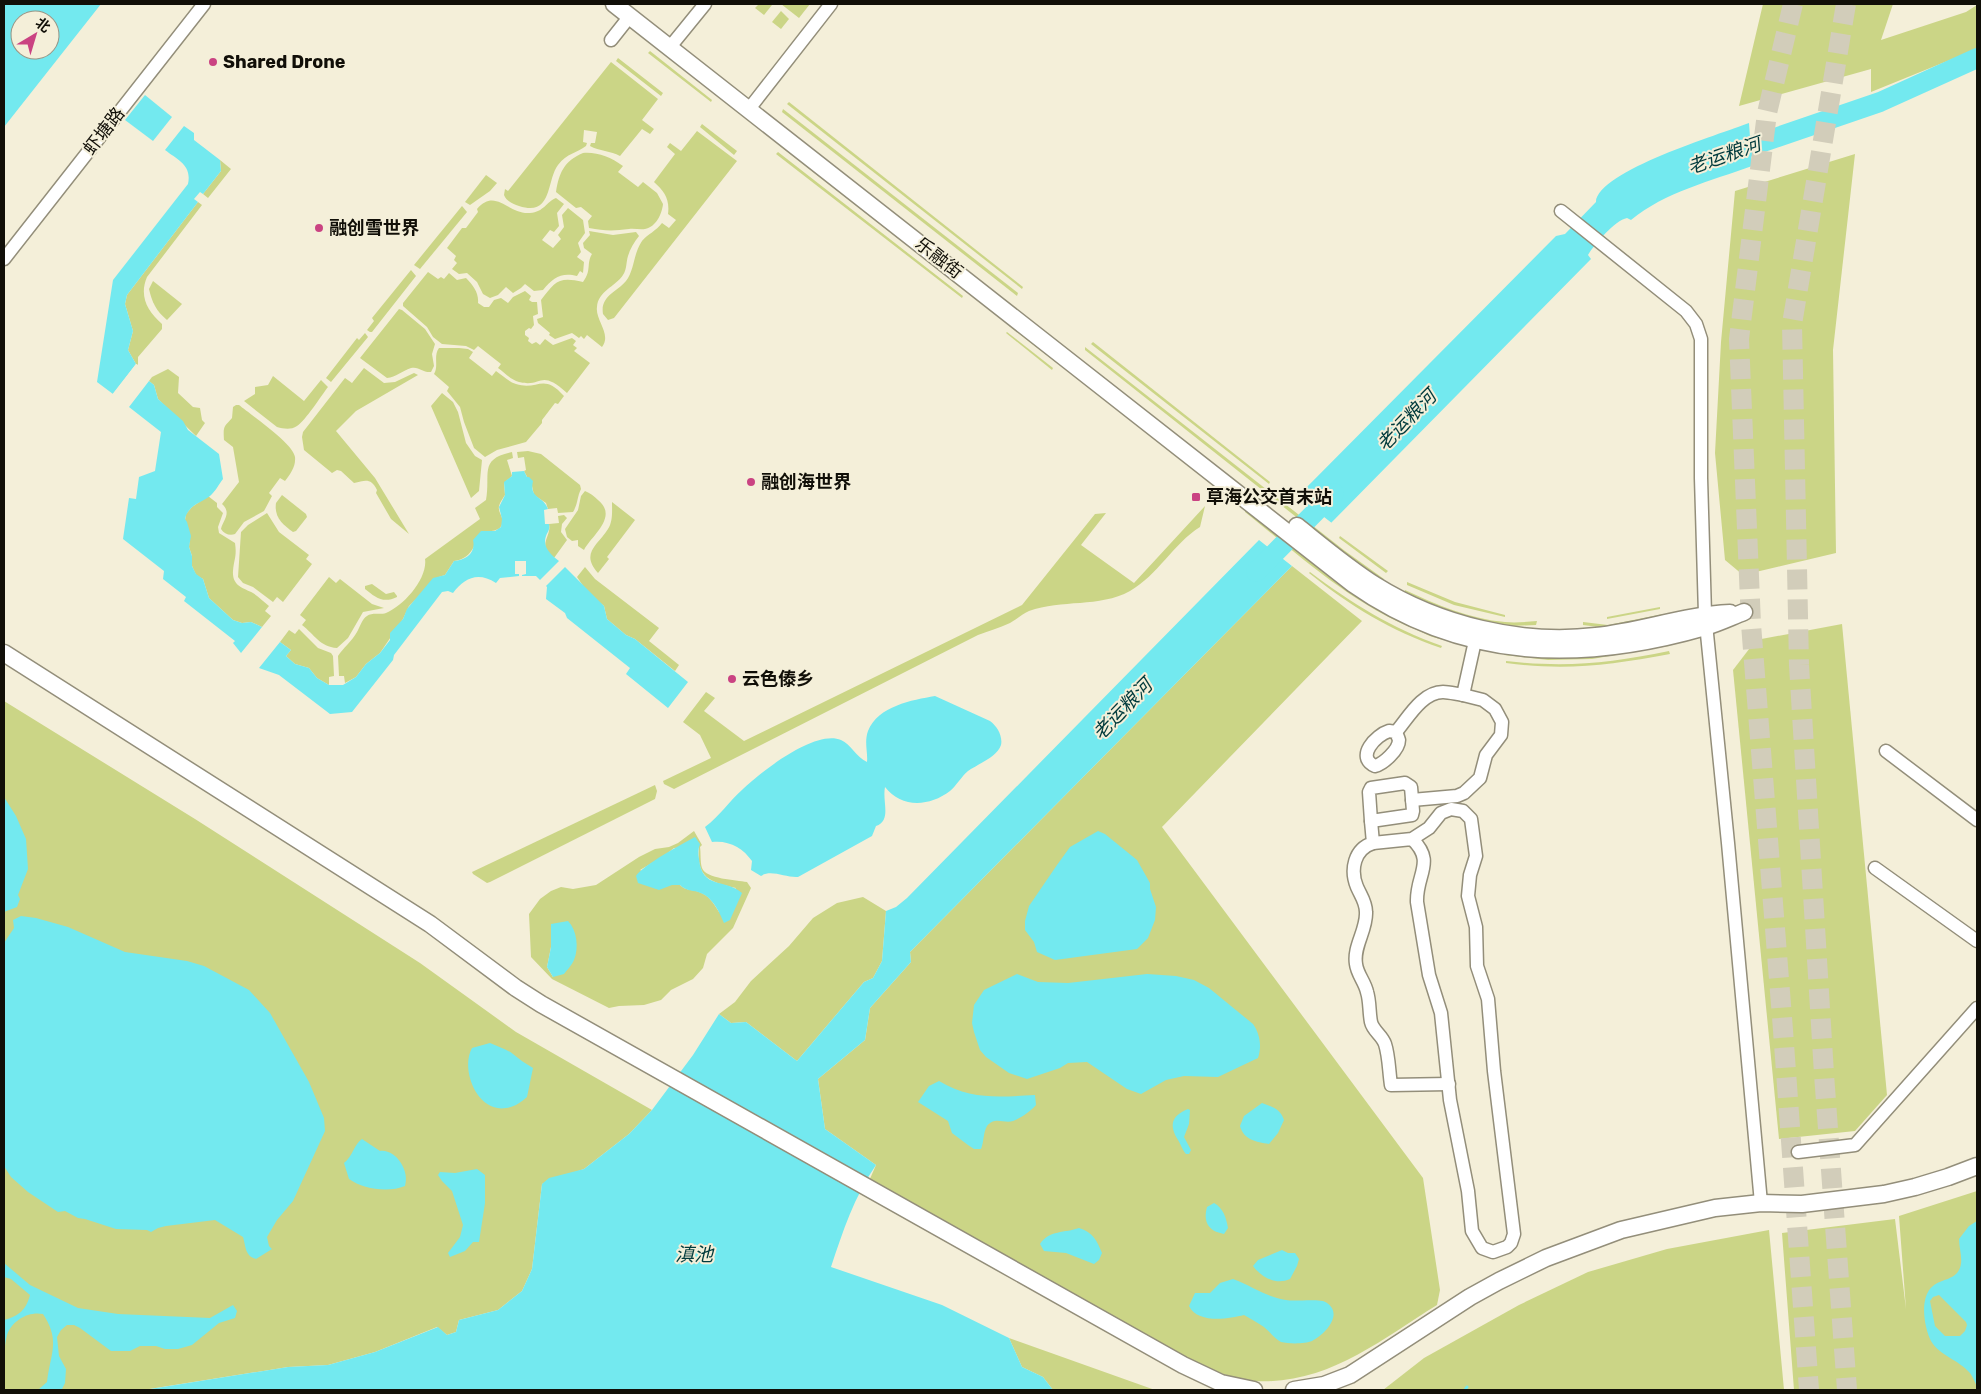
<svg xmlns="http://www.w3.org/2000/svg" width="1981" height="1394" font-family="Rubik,'Noto Sans SC',sans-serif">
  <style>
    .green { fill: #cbd586; fill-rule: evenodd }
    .water { fill: #73e9ef; fill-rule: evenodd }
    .pier { fill: #f4efd9 }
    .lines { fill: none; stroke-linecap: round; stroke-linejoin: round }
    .stream { stroke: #73e9ef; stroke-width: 3 }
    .river { stroke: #73e9ef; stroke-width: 20 }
    .primary-tunnel { stroke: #d2cdba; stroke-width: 20; stroke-dasharray: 20 10; stroke-linecap: butt }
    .minor-casing { stroke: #938e7a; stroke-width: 15 }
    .tertiary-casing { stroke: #938e7a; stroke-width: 19 }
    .minor { stroke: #fff; stroke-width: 12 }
    .tertiary { stroke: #fff; stroke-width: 16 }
    .poi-dot { fill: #ca4382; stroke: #f4efd9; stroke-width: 2 }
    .labels { text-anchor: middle; stroke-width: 4; stroke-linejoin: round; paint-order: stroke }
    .poi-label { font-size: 18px; font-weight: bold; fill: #110f08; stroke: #f4efd9; text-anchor: start }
    .street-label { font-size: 18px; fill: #110f08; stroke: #f4efd9 }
    .water-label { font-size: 19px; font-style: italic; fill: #003a3c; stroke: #f4efd9 }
  </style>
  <rect width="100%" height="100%" fill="#f4efd9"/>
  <g class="green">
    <polygon points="759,4 771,4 772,5 764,15 755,8"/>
    <polygon points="781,4 810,4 799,18"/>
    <polygon points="1763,4 1893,4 1881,40 1966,12 1977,5 1977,49 1871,92 1871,69 1739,106"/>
    <polygon points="781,11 789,19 781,29 772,22"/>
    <polygon points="650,51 712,100 711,102 648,53"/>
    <polygon points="618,58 663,93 661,96 616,61"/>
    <path d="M611 62 658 99 642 120 654 129 650 134 642 129 620 156C611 151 599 151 590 146L591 143H595L597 132 584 130 583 142 587 143 586 146C577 153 567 153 558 165 546 181 553 217 519 206 513 204 506 201 504 195L505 189 508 191Z"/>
    <polygon points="789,102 1023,287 1022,289 787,104"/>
    <polygon points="783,109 1018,293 1017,296 782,112"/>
    <polygon points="702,124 737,151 734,155 700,127"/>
    <path d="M697 131 737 161 614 318 608 320 603 314C600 296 617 292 626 281 635 269 633 254 642 241 648 234 656 231 662 223L669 228 676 220 668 214C670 199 664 191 654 182L675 154 667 147 670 143 681 151Z"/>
    <polygon points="781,143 971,292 969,294 780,146"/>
    <polygon points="778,152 963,296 962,298 776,154"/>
    <path d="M583 153C598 152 610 157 623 166L618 172 638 187 643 182 657 193 663 204C662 214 656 227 645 229 640 230 634 228 629 229 614 231 604 231 589 228L588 221 592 216 581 207 576 208 556 192C559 173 564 161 583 153Z"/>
    <polygon points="1855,154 1833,350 1836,553 1743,575 1725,560 1715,453 1721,342 1735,191"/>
    <polygon points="220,160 231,169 208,198 203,194 221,171"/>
    <polygon points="486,175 497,183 490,191 470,205 465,202"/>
    <path d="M556 198 564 204 557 213 559 226 554 232 550 230 542 240 553 248 561 239 558 235 564 227 562 215 568 208 583 220 585 233 578 243 581 252 577 257 584 262 583 273 580 271 577 276C561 272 553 278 543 290L534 291 525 284 521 288 513 293 506 287 498 295 490 298 483 294 477 282 467 273 459 274 452 269 457 263 454 260 456 256 447 248 462 228H466L478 212 477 209C496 187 508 215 530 213 544 212 546 202 556 198Z"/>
    <path d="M198 202 202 205 147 277C139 296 147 311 162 324V329L138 357V365L136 364 128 350 133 331 125 304 127 295Z"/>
    <polygon points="462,206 467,212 420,269 414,265"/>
    <path d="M589 231 613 235 636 232 639 236C634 242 630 249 628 256 626 262 627 269 623 275 615 287 598 291 597 307 595 320 612 334 602 347L587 335 584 339 581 336 579 338 572 333 555 339 549 335 550 333 538 323 537 319 543 317 541 300C555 282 558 276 583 282 592 270 586 264 592 254L584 248 583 243 590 235Z"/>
    <polygon points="411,270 416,276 372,332 370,332 367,330 374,321 372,318"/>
    <path d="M428 272 438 279 441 277 444 279 449 273 457 280 466 278C473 285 479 293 478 303L484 307H489L494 300 501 298 508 303 513 297 525 291 531 296 529 300 532 302H537L538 314 533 316 534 325 531 329 529 328 525 331V335L529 338 528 341 532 344 536 342 540 345 545 339 553 345 572 338 576 341 573 345 577 348 574 351 590 363 567 393C539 368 543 388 519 382 511 380 505 373 498 368L501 364 478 346 474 350 466 346 442 344 433 337 427 327 403 306V303Z"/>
    <path d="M153 281 182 304 167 320C156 311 152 302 149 289Z"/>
    <path d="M399 309 402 310 425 329 435 344 432 354 434 366 431 372C423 373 419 366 411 368 402 371 396 377 387 378L360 358Z"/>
    <polygon points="1010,324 1059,363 1058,364 1009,326"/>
    <polygon points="1007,332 1053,368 1052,370 1006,333"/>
    <polygon points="365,333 368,337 331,382 326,378 357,338 359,340"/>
    <polygon points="1093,342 1270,482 1269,484 1091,344"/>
    <polygon points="1085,347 1345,551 1384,579 1382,580 1343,554 1085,350"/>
    <path d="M439 348H459L468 349 473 352 469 358 492 376 496 371C502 375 509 382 516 384 538 391 543 372 564 396L558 404 555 403 542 420V423L526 442 497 450 485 457 474 448 464 422 460 407 447 391 449 387 434 374C439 366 433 356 439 348Z"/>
    <path d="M364 368 384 383 395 382 414 373 418 375 356 411 336 431 375 478 409 534 391 519 376 493 377 490C371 478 366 480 354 483L341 471 337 470 332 473 304 450 302 437 303 432 345 378 352 383Z"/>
    <polygon points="168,369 179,377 178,393 193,407 200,408 202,420 205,423 196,436 158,399 154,385 149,381 152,377"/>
    <path d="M273 376 304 401 321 380 328 387C321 396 306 420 297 426 291 430 284 429 277 427L244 401 255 394V387L268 385Z"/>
    <polygon points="442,393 453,402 458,412 466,443 475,456 482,460 479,491 471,498 431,406"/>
    <path d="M236 405H239C250 414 294 444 295 457 296 467 290 474 285 481L280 478 269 493 272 496 264 511 244 522 235 534C230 536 224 534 221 529 223 520 232 513 222 504L239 482 233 447 224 440C223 426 224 427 232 418L233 407Z"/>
    <path d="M528 451 541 454 580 485 581 489C577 497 578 504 573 512L558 513 557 508 548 509 546 503 534 495 532 486 524 471 526 470 524 457 518 458 517 452Z"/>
    <path d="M512 452 513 458 507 460 512 476 504 483 505 495C503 498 500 502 499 506 498 511 501 514 502 518 505 532 490 531 481 532 474 546 471 559 454 561L445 575 439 577 409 606 403 619 380 653 366 664 356 677 345 683 344 676H339L338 656C343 648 352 641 357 632 360 627 362 619 367 616 372 612 380 615 386 613 404 606 428 578 425 559L480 519 475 508 486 500C491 474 478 459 512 452Z"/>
    <path d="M585 491C590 493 594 496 598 500 619 517 591 536 584 550L578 546V540L572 541 567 537 565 529 578 510 581 496Z"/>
    <path d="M282 495 306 514 307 517 296 531 293 532C282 524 274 517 276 503Z"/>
    <path d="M208 496 217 503V507L223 513 218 527 219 533 235 543C237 557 234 559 233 571 232 586 243 588 253 593 259 597 264 602 269 606L265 611 271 616 262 627 251 622 242 623 233 620 209 598 203 579 196 575 192 566V556L189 547 190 536 185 520 186 514 192 507Z"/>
    <path d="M612 502 635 520 607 557 609 559 598 573C580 553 598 545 608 529 613 521 612 511 612 502Z"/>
    <path d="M1205 506 1200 527C1173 544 1158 575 1130 591 1099 608 1062 599 1029 611 1022 614 1016 620 1010 623 999 628 988 631 978 635L674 789 664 784 663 781 711 758 700 735 683 722 706 692 715 698 704 711 744 741 1022 605 1095 514 1106 513 1081 545 1134 583Z"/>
    <path d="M1246 509 1446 638 1445 640C1436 639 1425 634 1417 630 1351 604 1299 555 1245 512Z"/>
    <polygon points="267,513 279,532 309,555 306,559 312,564 283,602 277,597 273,602 253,587 243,583 238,577 241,532 248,525"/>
    <path d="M558 516 564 515 567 518 562 524 561 532 567 540 554 558C536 545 552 537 549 524L559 523Z"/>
    <polygon points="1340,536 1388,571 1386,573 1339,538"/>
    <path d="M1292 566 1362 621 1162 827 1423 1178 1440 1290 1437 1305C1379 1341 1327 1385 1255 1381 1231 1379 1208 1368 1186 1360L869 1181 876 1165 825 1129 818 1079 865 1040 870 1008 911 962 910 952Z"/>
    <polygon points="585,567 595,579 659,628 649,641 679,665 675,671 635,639 626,635 607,619 604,606 588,593 577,577"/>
    <path d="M1310 572C1353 604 1391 628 1442 646L1441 648C1391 631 1350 606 1309 573Z"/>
    <path d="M329 577 336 583 340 579 372 604 384 608 363 612 348 638 337 648C320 647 314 634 302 625L306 620 300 615Z"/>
    <polygon points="1407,582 1455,602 1505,615 1505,617 1454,605 1407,585"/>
    <path d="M372 584 386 594 394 592 397 596V597C383 604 375 597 365 589V586Z"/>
    <path d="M1405 590C1437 605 1470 619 1505 622 1515 623 1526 622 1537 621L1536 625C1527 625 1518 626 1509 626 1473 625 1437 607 1404 593Z"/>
    <polygon points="1660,607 1660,609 1607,619 1607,617"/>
    <polygon points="1663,614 1665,616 1607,628 1583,625 1583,622 1608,625"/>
    <polygon points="1842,624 1887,1095 1855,1131 1779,1139 1733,670 1756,640"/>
    <polygon points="299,629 318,648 331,653 333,656 334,676 329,677 329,685 317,678 309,668 295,664 286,656 291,650 280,642 289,630 295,634"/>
    <polygon points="1669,643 1669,646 1592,659 1548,660 1504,655 1505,652"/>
    <path d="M1669 651 1670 654C1610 665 1567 671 1506 663V661C1567 668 1610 663 1669 651Z"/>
    <polygon points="4,701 195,819 420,963 516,1032 652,1110 629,1134 584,1169 542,1184 532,1269 522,1291 498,1310 459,1320 456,1332 447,1335 437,1327 375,1352 328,1365 288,1367 143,1390 4,1390"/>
    <polygon points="655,785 657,791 655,799 490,882 487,883 473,874 472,872"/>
    <path d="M694 831 702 845 700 847C701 853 700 862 702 868 706 879 736 880 747 882L751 888 733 928 707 954 703 968 693 979 671 990 661 1000 644 1005 619 1006 609 1008 552 979 531 957 529 914 540 899 551 891 561 887 573 889 596 885 639 857 655 849 669 847 678 843ZM699 847C696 878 710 882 736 888L719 912C714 904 709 895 699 892 691 889 686 891 680 885H672L640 870 664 856 674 848ZM551 924 553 977 547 967 551 947Z"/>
    <polygon points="863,897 886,911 882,961 873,978 864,982 797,1061 746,1022 731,1023 719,1014 735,1002 751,981 789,946 813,918 837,903"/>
    <polygon points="1977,1191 1977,1390 1794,1390 1782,1233 1895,1219 1906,1309 1899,1216"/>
    <polygon points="1769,1230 1784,1390 1383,1390 1424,1358 1519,1305 1588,1272 1667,1249"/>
    <polygon points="1009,1338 1155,1390 1053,1390 1043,1377 1022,1367"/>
  </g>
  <g class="water">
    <path d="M4 4H101L4 127ZM20 20H50V50H20Z"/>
    <polygon points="145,95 172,117 153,141 125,120"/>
    <path d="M1749 123 1752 166C1711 181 1665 192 1631 220L1627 218C1615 220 1594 245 1588 255L1591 259 1331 523 1297 497 1556 236 1565 234 1596 202C1597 171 1721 134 1749 123Z"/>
    <path d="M184 126 194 133V140L220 160 221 171 203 194 200 192 194 199 198 202 127 295 125 304 133 331 128 350 136 364 113 394 97 382 113 280 188 184C192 165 178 160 165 150Z"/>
    <path d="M149 381 154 385 158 399 183 421 188 430 219 454 223 479C219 484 215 492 210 496 201 503 188 505 185 519L187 522 191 536 189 547 192 556V566L196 574 203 579 209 598 233 620 242 623 251 622 262 627 241 653 233 643 235 641 184 601 186 597 163 579 164 571 123 539 129 498 136 499 139 477 155 471 161 432 129 407Z"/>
    <path d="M524 471 527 477H529L533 481C529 499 543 495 548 509L544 510 545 524H549C550 530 548 531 546 536 542 547 551 555 559 561L540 580 536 576H522V575L526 574V561H515V574H519V576L500 578 496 583C478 571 464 578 453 593L448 591 442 592 394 655 393 660 352 712 330 714 279 675 259 668 280 642 291 650 286 656 295 664 309 668 317 678 329 685H343L356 677 366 664 380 653 390 640V633L403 619 407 609 433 578 445 575 454 561C466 560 476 553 473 540L481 531H495L501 527 502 519 499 507 505 495 504 482 512 476V472Z"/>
    <path d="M1259 540 1292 566 910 952 911 962 870 1008 865 1040 818 1079 825 1129 876 1165C854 1197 843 1231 831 1267L942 1305 1009 1338 1022 1367 1043 1377 1053 1390H144L288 1367 328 1365 375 1352 438 1327 447 1335 456 1332 459 1320 498 1310 522 1291 532 1269 542 1184 549 1178 584 1169 629 1134 652 1110 693 1055 719 1014 731 1023 746 1022 797 1061 864 982 873 978 882 961 886 911 896 907 907 898Z"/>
    <polygon points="565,567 604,606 607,619 626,635 635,639 688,682 668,708 626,674 630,668 567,618 565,613 546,599 547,587 546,586"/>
    <path d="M935 696 990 721C997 726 1003 736 1001 745 997 757 978 764 968 771 961 777 957 785 950 791 929 807 901 808 885 787 882 802 892 820 876 826L872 836 798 877C786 878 771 869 761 876L751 870 752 861C743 848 729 840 712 842L705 827C720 816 729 801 743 789 761 772 815 729 841 740 851 744 856 757 867 762 868 752 864 742 868 731 878 706 912 700 935 696Z"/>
    <polygon points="4,797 16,816 26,839 28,869 18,895 20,899 17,907 4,912"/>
    <polygon points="1098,831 1105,834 1137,860 1150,883 1150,889 1156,907 1155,920 1148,938 1137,949 1055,960 1037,952 1034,942 1025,930 1025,921 1029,906 1057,865 1070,847"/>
    <path d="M695 837 700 844C698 849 698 854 699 859 702 890 725 878 742 893L730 920 724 923C719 911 712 896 698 892 691 890 686 891 680 885H672L659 890 638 883 636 876C643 865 682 844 695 837Z"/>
    <path d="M21 916 36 918 68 927 125 952 187 961 204 966 249 990 270 1013 309 1082 324 1118 325 1131 293 1201 277 1220 267 1237 269 1246 272 1249 256 1259C245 1256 246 1247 243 1237L215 1220 166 1226 158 1228 151 1232 147 1230 116 1229 85 1219 78 1218 65 1211 58 1212 28 1192 11 1177 4 1166V943L14 928 13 920Z"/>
    <path d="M568 921C577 930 579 948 574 960 572 965 567 970 564 974L553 977 547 967 551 947V924Z"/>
    <path d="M1017 974 1038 982 1068 983 1147 974 1176 976 1194 980 1209 988 1253 1024C1260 1034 1262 1046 1258 1058L1218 1077 1184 1076 1166 1080 1141 1094 1127 1089 1087 1062 1068 1063 1060 1068 1027 1079 1009 1073 986 1057 980 1050 974 1032 972 1023 974 1005 984 990Z"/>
    <path d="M490 1043C497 1046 508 1050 513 1054 519 1059 526 1064 533 1068L527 1097C521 1102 515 1107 506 1108 477 1113 460 1069 472 1048Z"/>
    <path d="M939 1081C971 1100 998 1097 1035 1095L1036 1105C1031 1111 1021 1118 1013 1121 1004 1124 995 1116 987 1126 983 1133 984 1142 981 1149H974L968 1145 952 1133 948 1121 918 1102 929 1086Z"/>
    <path d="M1262 1103C1272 1107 1280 1108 1284 1120L1278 1133 1269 1144C1256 1142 1244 1140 1240 1126L1244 1116Z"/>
    <path d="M1188 1109 1190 1110 1189 1124 1184 1137 1191 1150 1189 1154H1186C1182 1149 1181 1145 1178 1140 1169 1125 1171 1116 1188 1109Z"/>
    <path d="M362 1139 380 1151C396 1149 410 1171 405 1186 388 1193 363 1189 349 1179L344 1163C353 1156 354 1144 362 1139Z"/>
    <polygon points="477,1169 485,1175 485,1203 479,1242 473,1242 465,1251 450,1257 448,1253 460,1237 463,1225 452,1191 442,1181 438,1175 440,1172 455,1173"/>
    <path d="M1214 1203C1223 1208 1226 1217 1228 1228L1224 1234C1208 1231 1203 1222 1207 1207Z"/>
    <path d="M1977 1221V1387C1975 1382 1973 1377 1970 1373 1959 1360 1940 1356 1931 1341 1924 1327 1919 1297 1933 1286 1941 1279 1954 1280 1959 1270 1964 1261 1959 1249 1959 1239L1969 1226ZM1939 1295 1966 1322 1967 1325 1965 1331 1960 1336H1945L1935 1326 1930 1301 1933 1297Z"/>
    <path d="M1079 1228C1093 1232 1097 1241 1102 1253L1099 1260 1094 1264 1066 1253 1044 1251 1040 1244C1049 1230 1065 1233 1079 1228Z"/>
    <path d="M1282 1250 1288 1253H1295L1299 1259 1297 1266 1290 1279C1276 1285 1262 1278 1253 1266L1258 1260Z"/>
    <path d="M4 1263 30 1285 78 1308 118 1314 210 1318 233 1305 237 1311 235 1318 219 1323 192 1345 178 1349H165L156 1346H140L130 1351H111L80 1328 74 1325H67L61 1330 57 1337 59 1356 66 1369 65 1383 62 1389 38 1390 47 1382C50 1354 61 1341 43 1314 29 1311 12 1320 7 1335 5 1341 5 1348 4 1355V1320C19 1316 26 1310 30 1295L11 1279 4 1277Z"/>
    <path d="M1233 1279C1252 1286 1266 1297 1286 1300 1295 1302 1321 1298 1327 1303 1344 1315 1324 1335 1312 1341 1305 1344 1289 1344 1281 1342 1275 1339 1269 1331 1264 1327 1258 1323 1251 1319 1244 1315 1228 1319 1198 1324 1189 1306L1195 1293H1210L1220 1283Z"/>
  </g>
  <g class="pier">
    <polygon points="136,364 138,365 115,395 111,396"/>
    <polygon points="1295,495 1296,495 1333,524 1329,525 1296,499"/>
    <polygon points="1258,538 1261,538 1294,564 1294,567"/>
  </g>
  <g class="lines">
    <polyline class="stream" points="1465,1390 1467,1387"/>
    <g class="river">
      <polyline points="1725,155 1880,102 1977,58"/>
      <polyline points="1256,572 1334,493"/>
    </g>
    <g class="primary-tunnel">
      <polyline points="1793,4 1767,113 1739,339 1751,624 1783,1030 1809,1390"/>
      <polyline points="1846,4 1792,324 1799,665 1824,1074 1847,1390"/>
    </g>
    <defs>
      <g id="minor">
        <polyline points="611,40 630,16"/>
        <polyline points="670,47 705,4"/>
        <polyline points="749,109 831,4"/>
        <polyline points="1561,211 1686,311 1696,324 1701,339 1701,478 1705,614 1728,843 1761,1203"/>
        <polyline points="4,259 204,4"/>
        <path d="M1389 731 1396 732C1396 733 1399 739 1399 740 1399 750 1383 764 1375 766 1355 757 1376 735 1389 731Z"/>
        <path d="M1396 732C1408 718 1422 692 1443 692 1449 692 1456 694 1463 695L1477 632"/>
        <polyline points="1886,751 1977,820"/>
        <polygon points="1405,783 1411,787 1413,811 1412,815 1371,821 1369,792 1371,788"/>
        <polyline points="1412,800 1457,796 1464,793 1480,778 1486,755 1501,735 1502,722 1495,709 1483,700 1463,695"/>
        <path d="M1371 821 1373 843C1354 849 1350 870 1357 887 1361 896 1366 902 1366 912 1367 930 1353 946 1356 964 1357 974 1365 982 1367 992 1370 1001 1369 1012 1371 1022 1373 1031 1382 1035 1385 1044 1389 1056 1389 1072 1391 1085L1449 1084"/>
        <path d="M1373 843 1412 839 1429 828 1441 813 1451 809 1463 811 1471 819 1476 856 1470 875 1468 896 1476 927 1477 966 1488 999 1494 1071 1514 1234 1511 1243 1507 1247 1493 1252 1482 1248 1472 1231 1468 1191 1450 1100 1441 1013 1429 975 1417 902C1416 874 1436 862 1412 839"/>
        <polyline points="1875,868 1977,941"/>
        <polyline points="1798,1152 1855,1145 1977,1008"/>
      </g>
      <g id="tertiary">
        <path d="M614 4 1353 584C1463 661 1580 663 1705 627 1719 623 1731 617 1744 612"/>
        <path d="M1297 526C1322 546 1348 568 1375 585 1439 625 1521 645 1596 636 1642 631 1685 615 1730 613"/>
        <polyline points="4,653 430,924 516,988 541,1004 1183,1365 1221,1383 1254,1390"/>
        <polyline points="1294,1390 1324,1385 1350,1375 1470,1297 1499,1281 1546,1258 1621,1230 1715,1208 1761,1203 1802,1204 1884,1194 1915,1187 1948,1177 1977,1166"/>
      </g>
    </defs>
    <use href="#minor" class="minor-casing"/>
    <use href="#tertiary" class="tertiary-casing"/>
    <use href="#minor" class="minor"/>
    <use href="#tertiary" class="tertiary"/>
  </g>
  <g class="poi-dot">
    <circle cx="213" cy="62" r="5"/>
    <circle cx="319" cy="228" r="5"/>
    <circle cx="751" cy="482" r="5"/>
    <rect x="1191" y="492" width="10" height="10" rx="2.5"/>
    <circle cx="732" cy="679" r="5"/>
  </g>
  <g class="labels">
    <g class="poi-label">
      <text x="223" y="68">Shared Drone</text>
      <text x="329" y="234">融创雪世界</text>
      <text x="761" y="488">融创海世界</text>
      <text x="1206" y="503">草海公交首末站</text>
      <text x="742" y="685">云色傣乡</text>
    </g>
    <g class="street-label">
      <text transform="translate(104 131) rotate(-52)" y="6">虾塘路</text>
      <text transform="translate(939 258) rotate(38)" y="6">乐融街</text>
    </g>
    <g class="water-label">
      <text transform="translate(1724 155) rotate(-19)" y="7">老运粮河</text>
      <text transform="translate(1406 420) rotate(-46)" y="7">老运粮河</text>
      <text transform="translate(1122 709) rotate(-46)" y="7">老运粮河</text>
      <text x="694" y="1261">滇池</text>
    </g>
  </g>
  <rect width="1981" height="1394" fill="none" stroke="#110f08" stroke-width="10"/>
  <g transform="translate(35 35) rotate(38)"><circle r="24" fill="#f4efd9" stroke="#999585"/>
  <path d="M0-4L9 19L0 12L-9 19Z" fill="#ca4382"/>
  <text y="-8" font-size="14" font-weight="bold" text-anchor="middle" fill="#110f08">北</text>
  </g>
</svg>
